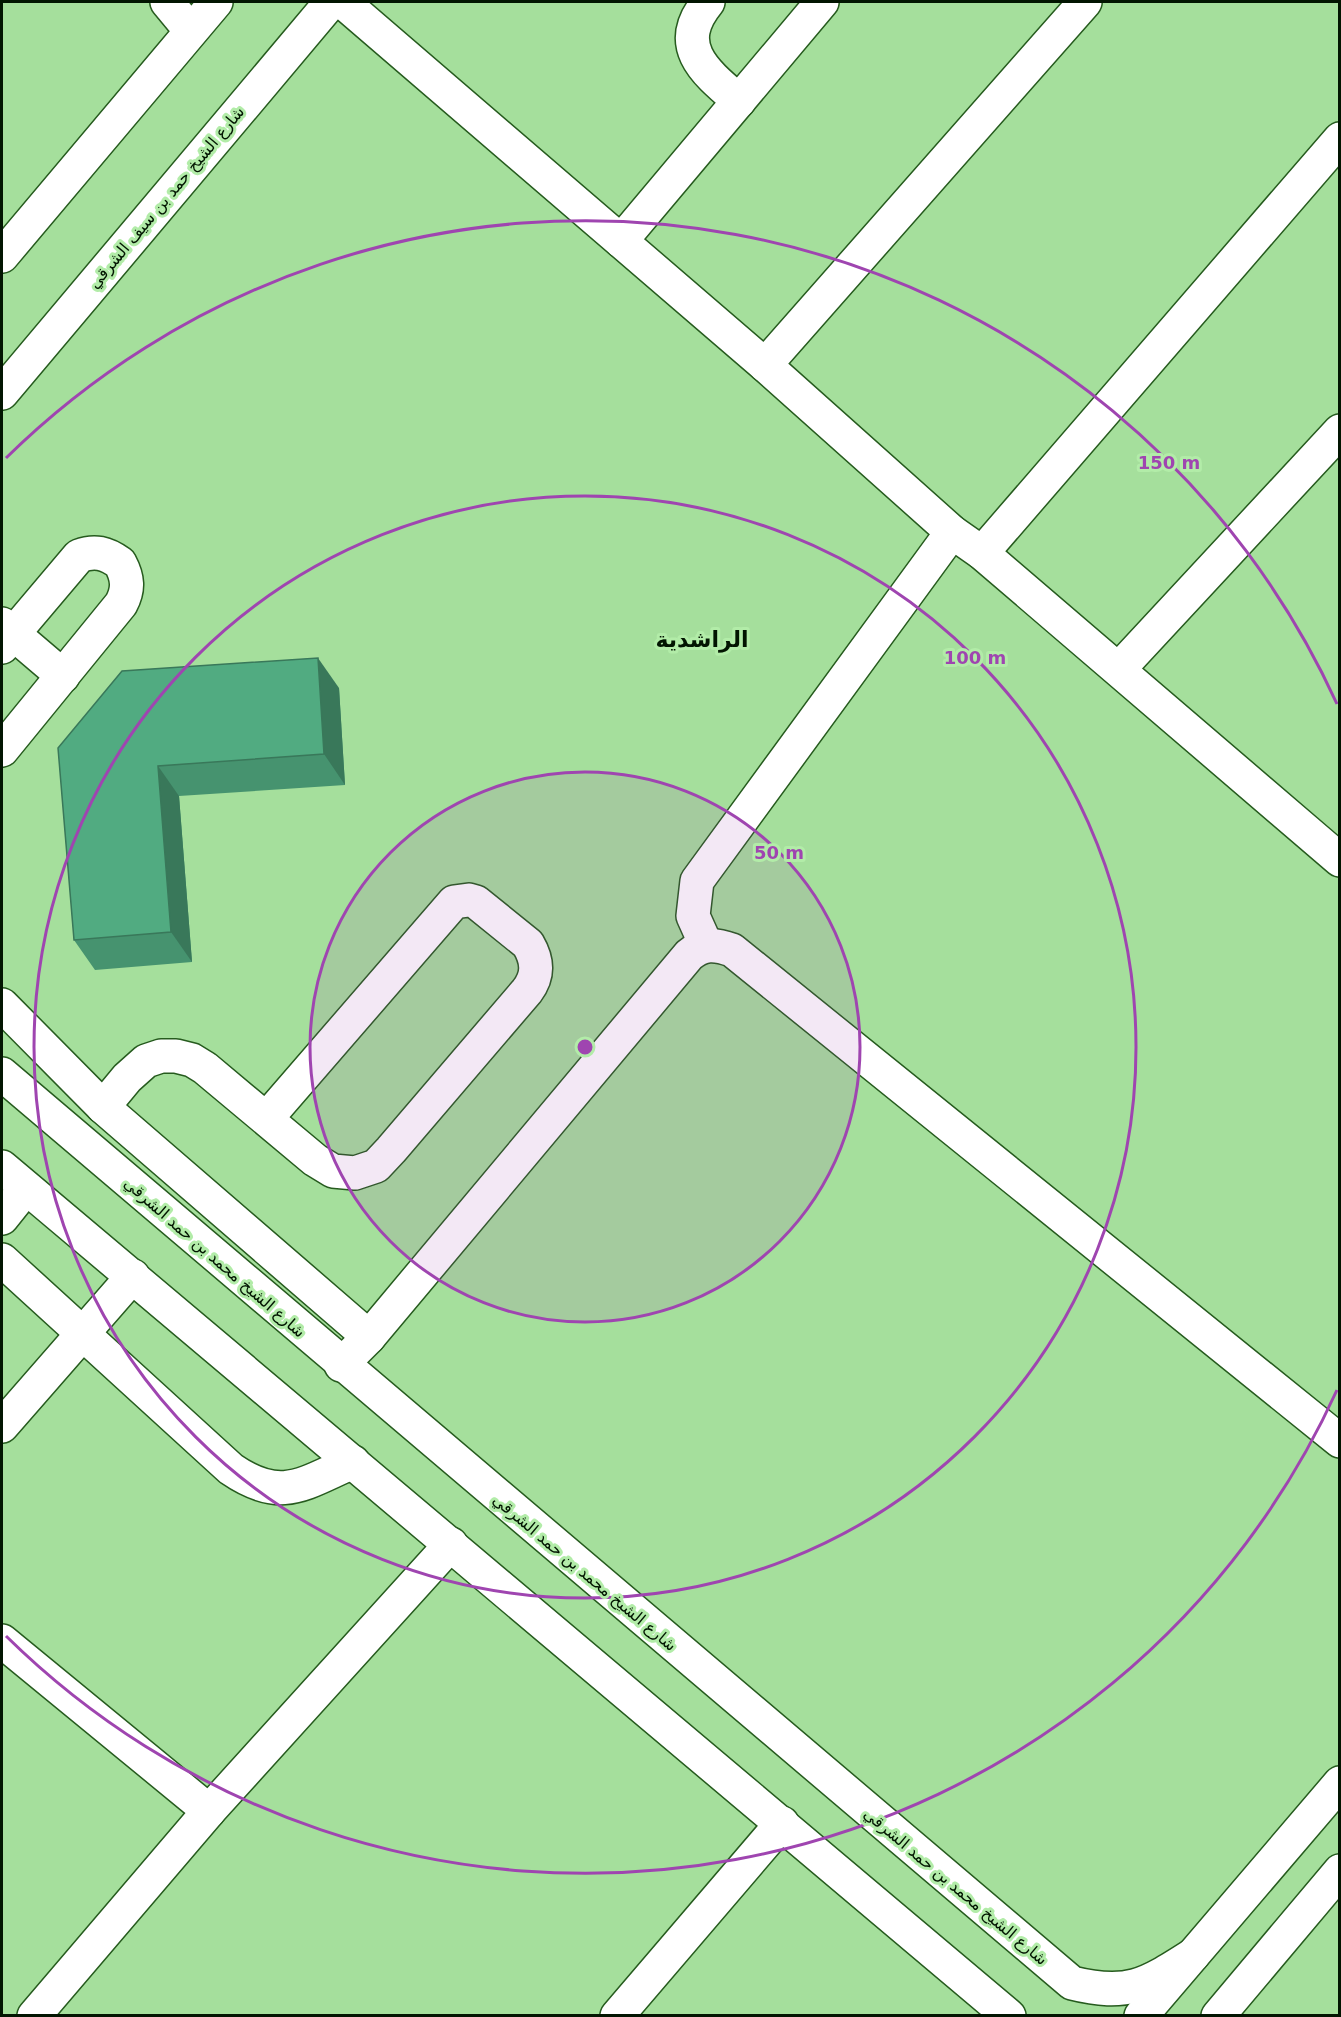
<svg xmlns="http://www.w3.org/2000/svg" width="1341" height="2017" font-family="'DejaVu Sans',Vazirmatn,sans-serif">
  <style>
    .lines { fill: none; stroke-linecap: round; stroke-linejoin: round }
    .minor-casing { stroke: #265b1e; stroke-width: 36 }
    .major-casing { stroke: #265b1e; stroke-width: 36 }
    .minor { stroke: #fff; stroke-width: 33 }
    .major { stroke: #fff; stroke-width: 33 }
    .wall { fill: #46936f }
    .shaded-wall { fill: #39785a }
    .building { fill: #51ab81; stroke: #39785a; stroke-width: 1.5 }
    .ring { fill: none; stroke: #9f45b0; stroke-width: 3 }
    .labels { text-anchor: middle; stroke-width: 6; stroke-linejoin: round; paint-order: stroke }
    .street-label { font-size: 16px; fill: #021501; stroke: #b2eca8 }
    .district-label { font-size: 22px; font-weight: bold; fill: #021501; stroke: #b2eca8 }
    .centre { fill: #9f45b0; stroke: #b2eca8; stroke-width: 3 }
    .ring-label { font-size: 18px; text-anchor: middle; font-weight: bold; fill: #9f45b0; stroke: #b2eca8; stroke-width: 6; stroke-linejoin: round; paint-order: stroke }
  </style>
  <rect width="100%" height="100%" fill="#a5df9c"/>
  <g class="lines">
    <defs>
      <g id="minor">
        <polyline points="167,2 191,31"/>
        <polyline points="343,2 765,365 952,532 982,553 1340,860"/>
        <path d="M708 2C672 46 705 72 739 101"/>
        <polyline points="621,241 822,2"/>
        <polyline points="765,365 1085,2"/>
        <polyline points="982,553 1340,139"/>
        <polyline points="2,624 63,676"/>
        <path d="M2 647 79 556C95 550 106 553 120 563 128 578 129 589 121 604L2 750"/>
        <polyline points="1119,669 1340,431"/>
        <polyline points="706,945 693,916 697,881 952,532"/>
        <polyline points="2,1005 103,1107 369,1337"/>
        <path d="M103 1107 127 1078 146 1061 161 1056H176L192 1060 205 1068 315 1160 333 1171 355 1173 376 1166 391 1150 527 991C539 975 538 961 528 944L476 902 469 900 454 902 267 1118"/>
        <path d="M2 1260 231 1469C282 1504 304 1483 353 1462"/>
        <path d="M341 1365 369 1337 689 955C703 943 715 944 732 950L1340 1441"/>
        <polyline points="2,1426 133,1276"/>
        <polyline points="2,1641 209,1811"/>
        <polyline points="34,2016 209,1811 451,1544"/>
        <polyline points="617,2016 782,1823"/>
        <polyline points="1141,2016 1340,1783"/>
        <polyline points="1218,2016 1340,1871"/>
      </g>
      <g id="major">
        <polyline points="2,256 216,2"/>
        <polyline points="2,393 331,2"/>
        <path d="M2 1074 1072 1983C1128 1997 1146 1985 1193 1955"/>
        <polyline points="2,1167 1009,2016"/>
        <polyline points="2,1218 26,1188"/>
      </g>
    </defs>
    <use href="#minor" class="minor-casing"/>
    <use href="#major" class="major-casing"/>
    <use href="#minor" class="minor"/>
    <use href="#major" class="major"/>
  </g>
  <polygon class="wall" points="339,688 345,785 179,796 192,962 95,970 74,940 58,748"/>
  <g class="shaded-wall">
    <polygon points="318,658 339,688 345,785 324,754"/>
    <polygon points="158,766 179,796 192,962 171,932"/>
  </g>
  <polygon class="building" points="318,658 324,754 158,766 171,932 74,940 58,748 122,671"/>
  <circle cx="585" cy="1047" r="275" fill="#9f45b0" fill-opacity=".12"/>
  <g class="ring">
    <circle cx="585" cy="1047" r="275"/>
    <circle cx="585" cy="1047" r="551"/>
    <path d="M1337 1390A826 826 0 0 1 6 1636M6 458A826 826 0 0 1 1337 704"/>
  </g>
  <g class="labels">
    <g class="street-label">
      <text transform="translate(166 197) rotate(-50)" y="6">شارع الشيخ حمد بن سيف الشرقي</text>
      <text transform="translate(215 1257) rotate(41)" y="6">شارع الشيخ محمد بن حمد الشرقي</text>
      <text transform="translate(585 1572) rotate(40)" y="6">شارع الشيخ محمد بن حمد الشرقي</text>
      <text transform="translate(956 1886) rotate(40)" y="6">شارع الشيخ محمد بن حمد الشرقي</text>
    </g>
    <g class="district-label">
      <text x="702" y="647">الراشدية</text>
    </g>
  </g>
  <circle cx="585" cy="1047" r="9" class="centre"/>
  <g class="ring-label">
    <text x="1169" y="469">150 m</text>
    <text x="975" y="664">100 m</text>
    <text x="779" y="859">50 m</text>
  </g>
  <rect width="1341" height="2017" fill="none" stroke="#021501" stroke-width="6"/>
</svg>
